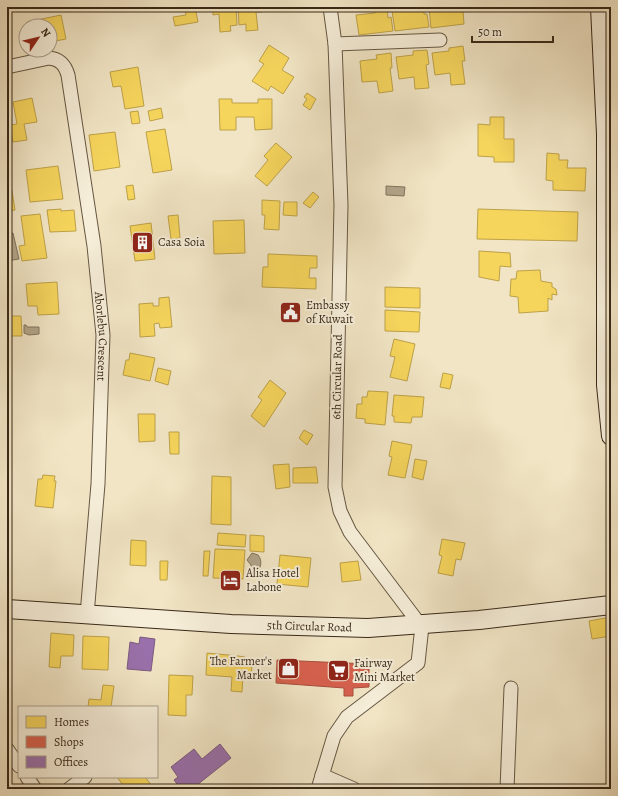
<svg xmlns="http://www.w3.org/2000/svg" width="618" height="796" font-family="Alegreya,serif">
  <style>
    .water { fill: #b2a58a; stroke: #81735c }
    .homes { fill: #f6d55c; stroke: #bda148 }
    .shops { fill: #d6604d; stroke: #a74f3d }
    .offices { fill: #9970ab; stroke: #7c5a7f }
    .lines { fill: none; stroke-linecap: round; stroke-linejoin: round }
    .street-casing { stroke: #665743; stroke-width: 15 }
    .secondary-casing { stroke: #382818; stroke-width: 20 }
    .street { stroke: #f6eed9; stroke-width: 13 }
    .secondary { stroke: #f6eed9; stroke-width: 18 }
    .labels { text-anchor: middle; stroke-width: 4; stroke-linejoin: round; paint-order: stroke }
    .poi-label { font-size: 12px; fill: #382818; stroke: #f6eed9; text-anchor: start }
    .street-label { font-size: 12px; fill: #382818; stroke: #f6eed9 }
  </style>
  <rect width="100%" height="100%" fill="#f1e5c5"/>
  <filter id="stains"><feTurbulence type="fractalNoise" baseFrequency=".005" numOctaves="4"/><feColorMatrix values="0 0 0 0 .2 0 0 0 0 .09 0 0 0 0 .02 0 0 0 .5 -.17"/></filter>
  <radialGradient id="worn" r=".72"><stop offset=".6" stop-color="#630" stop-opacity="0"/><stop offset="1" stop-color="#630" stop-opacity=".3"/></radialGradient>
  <g class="water">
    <polygon points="386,186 405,187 404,196 386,195"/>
    <polygon points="13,233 19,259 7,261 7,234"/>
    <polygon points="24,325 26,325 27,327 39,327 39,334 29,335 24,333"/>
    <path d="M252 553 258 555C263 561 261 569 255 574H253L251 565 247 560Z"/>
  </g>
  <g class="homes">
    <polygon points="185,7 195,7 198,22 175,26 173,17 186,15"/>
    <polygon points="213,7 236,7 237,25 230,26 231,31 220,32 219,14 213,15"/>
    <polygon points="238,7 262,7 262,12 256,12 258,30 246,31 246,24 239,25"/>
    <polygon points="375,7 387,7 388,18 391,17 393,31 359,35 356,15 375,13"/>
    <polygon points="411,7 424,7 424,14 427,14 429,27 395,31 392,11 412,9"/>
    <polygon points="429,7 461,7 461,10 463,10 464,24 431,28"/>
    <polygon points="61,15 66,39 50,42 50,26 28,26 27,22"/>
    <polygon points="269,45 289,58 282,70 294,77 283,94 271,86 268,91 252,81 264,64 259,61"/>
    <polygon points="463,46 465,61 462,61 465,84 451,85 450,73 435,75 432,53 449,51 449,48"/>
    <polygon points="427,50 429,64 426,65 429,88 415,89 414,77 399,79 396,57 413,55 413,51"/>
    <polygon points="391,53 392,68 390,68 393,91 379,93 377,81 362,82 360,61 377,59 376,55"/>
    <polygon points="138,67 144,106 125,109 121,86 113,87 110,72"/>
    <polygon points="307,93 316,99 310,110 303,105 307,99 304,97"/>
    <polygon points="32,98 37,122 24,124 27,140 13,142 10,125 17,124 13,102"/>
    <polygon points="219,99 232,99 232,103 258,103 258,99 272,99 272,129 255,130 254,117 236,117 236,130 220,130"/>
    <polygon points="161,108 163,118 150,121 148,111"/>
    <polygon points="138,111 140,123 132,124 130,112"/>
    <polygon points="490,117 504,117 504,139 514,139 514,162 494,162 494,157 478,156 478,124 490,125"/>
    <polygon points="165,129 172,170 153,173 146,132"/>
    <polygon points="115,132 120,167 94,171 89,135"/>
    <polygon points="276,143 292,157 267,186 255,176 268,160 264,156"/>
    <polygon points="547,153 559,154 559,160 568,160 567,168 586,168 585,191 553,190 553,181 546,180"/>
    <polygon points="58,166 63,199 30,202 26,170"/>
    <polygon points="7,172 9,172 15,210 7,212"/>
    <polygon points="133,185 135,199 128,200 126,186"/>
    <polygon points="313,192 319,197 310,208 303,203"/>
    <polygon points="262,200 280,201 279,230 264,229 265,215 262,215"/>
    <polygon points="284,202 297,202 297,216 283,215"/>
    <polygon points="61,209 61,211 74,210 76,231 50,232 47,210"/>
    <polygon points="478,209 578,212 577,241 477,239"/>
    <polygon points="40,214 47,258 22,261 19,246 25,245 21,216"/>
    <polygon points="178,215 180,238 171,239 168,216"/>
    <polygon points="244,220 245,253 214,254 213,221"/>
    <polygon points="151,223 155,259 135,261 130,226"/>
    <polygon points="479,251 510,253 511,267 500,266 499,281 479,277"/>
    <polygon points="268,254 317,256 317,268 310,268 309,278 316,278 316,289 262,287 263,267 268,267"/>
    <polygon points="540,270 541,281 552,283 552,287 556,289 557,295 552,294 552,300 548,298 548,311 519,313 518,297 510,296 511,279 516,279 517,271"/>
    <polygon points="57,282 59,314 38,315 37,306 28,306 26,284"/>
    <polygon points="385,287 420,288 420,308 385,307"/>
    <polygon points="169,297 172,327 160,328 159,323 154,324 155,336 140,337 139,304 153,303 153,306 159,306 159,298"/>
    <polygon points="385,310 420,312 419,332 385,331"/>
    <polygon points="7,316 21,316 22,336 7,336"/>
    <polygon points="394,339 415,344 407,381 390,377 395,357 390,356"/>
    <polygon points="130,353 155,358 150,381 123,375 126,360 129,360"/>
    <polygon points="158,368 171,371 168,385 155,381"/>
    <polygon points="443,373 453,375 450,389 440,387"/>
    <polygon points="270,380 286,393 264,427 251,416 262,400 258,397"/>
    <polygon points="368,391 388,392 385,425 365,423 365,419 356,418 357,404 362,404 362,397 367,397"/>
    <polygon points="394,395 424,397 422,417 412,417 411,423 394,422 394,416 392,416"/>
    <polygon points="138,414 155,414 155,441 139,442"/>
    <polygon points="304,430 313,435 307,445 299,438"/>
    <polygon points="169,432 179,432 179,454 170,454"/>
    <polygon points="392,441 412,445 405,478 388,475 392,457 389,456"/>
    <polygon points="415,459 427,461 423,480 412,477"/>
    <polygon points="289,464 290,487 276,489 273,465"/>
    <polygon points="316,467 318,483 293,483 293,468"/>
    <polygon points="43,475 55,476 54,481 56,481 53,508 35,506 38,479 42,479"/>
    <polygon points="212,476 231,477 231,525 211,524"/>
    <polygon points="218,533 246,535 245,547 217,545"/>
    <polygon points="250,535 264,536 264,552 250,551"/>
    <polygon points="442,539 465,543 461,560 456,559 453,576 438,573 442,556 439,555"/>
    <polygon points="131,540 146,541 146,566 130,565"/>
    <polygon points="215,549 245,550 243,579 213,578"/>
    <polygon points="204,551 210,551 208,576 203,576"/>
    <polygon points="280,555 311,558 308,587 277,584"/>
    <polygon points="160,561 168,561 167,580 160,580"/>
    <polygon points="358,561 361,580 342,582 340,563"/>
    <polygon points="611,617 611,636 592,639 589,621"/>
    <polygon points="51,633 74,635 73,656 61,656 60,668 49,667"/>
    <polygon points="83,636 109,637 108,670 82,669"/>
    <polygon points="207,653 238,656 245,657 244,662 252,663 251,677 243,676 242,692 231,691 232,677 206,675"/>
    <polygon points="169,675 193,676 192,695 186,695 186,716 168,715"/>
    <polygon points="103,685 114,686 111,707 88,707 89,699 101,700"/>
    <polygon points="117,777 145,777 152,786 149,789 126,789"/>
  </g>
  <polygon class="shops" points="277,660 369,664 369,687 353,688 353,696 344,696 344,688 276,683"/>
  <g class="offices">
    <polygon points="140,637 155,639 151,671 127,669 130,642 139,644"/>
    <polygon points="220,744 231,758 192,789 181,789 174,780 178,777 171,767 194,749 202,759"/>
  </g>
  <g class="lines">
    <defs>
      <g id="street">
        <polyline points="330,7 335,44 341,205 335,487 340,511 350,532 421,626"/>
        <polyline points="335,44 440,40"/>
        <path id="s1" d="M7 67 49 58C60 59 65 65 68 75L94 246 103 335 98 484 87 615"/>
        <polyline points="7,749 19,766"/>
        <polyline points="322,775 354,789"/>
        <polyline points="27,777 35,789"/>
        <polyline points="69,789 85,777"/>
        <polyline points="318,789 334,736 347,717 418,663 422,626"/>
        <polyline points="507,789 511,688"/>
      </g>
      <g id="secondary">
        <polyline points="600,7 606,134 606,385 611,436"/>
        <path id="s2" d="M7 609 231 624 368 628 479 620 611 605"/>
      </g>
    </defs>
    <use href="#street" class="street-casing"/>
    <use href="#secondary" class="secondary-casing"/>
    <use href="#street" class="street"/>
    <use href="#secondary" class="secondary"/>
  </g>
  <defs>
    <symbol id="building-square" viewBox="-11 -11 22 22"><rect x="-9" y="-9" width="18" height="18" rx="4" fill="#8f2418" stroke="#f6eed9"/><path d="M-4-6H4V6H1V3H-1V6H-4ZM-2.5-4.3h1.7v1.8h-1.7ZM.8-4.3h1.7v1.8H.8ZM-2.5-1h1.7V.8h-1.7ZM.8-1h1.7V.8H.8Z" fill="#fff"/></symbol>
    <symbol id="civic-square" viewBox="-11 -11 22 22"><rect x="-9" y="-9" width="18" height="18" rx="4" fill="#8f2418" stroke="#f6eed9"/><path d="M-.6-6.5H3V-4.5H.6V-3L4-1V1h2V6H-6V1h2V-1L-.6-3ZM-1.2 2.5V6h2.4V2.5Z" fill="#fff"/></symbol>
    <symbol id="hotel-square" viewBox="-11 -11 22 22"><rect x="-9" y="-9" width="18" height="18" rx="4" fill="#8f2418" stroke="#f6eed9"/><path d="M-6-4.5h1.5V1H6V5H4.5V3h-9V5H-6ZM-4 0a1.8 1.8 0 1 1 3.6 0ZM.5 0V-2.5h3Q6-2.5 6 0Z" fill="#fff"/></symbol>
    <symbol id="shop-square" viewBox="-11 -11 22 22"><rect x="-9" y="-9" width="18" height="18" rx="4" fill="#8f2418" stroke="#f6eed9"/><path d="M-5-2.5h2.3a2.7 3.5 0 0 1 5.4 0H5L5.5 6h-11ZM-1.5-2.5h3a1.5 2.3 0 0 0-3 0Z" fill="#fff"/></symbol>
    <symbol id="supermarket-square" viewBox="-11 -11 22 22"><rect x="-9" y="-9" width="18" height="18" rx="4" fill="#8f2418" stroke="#f6eed9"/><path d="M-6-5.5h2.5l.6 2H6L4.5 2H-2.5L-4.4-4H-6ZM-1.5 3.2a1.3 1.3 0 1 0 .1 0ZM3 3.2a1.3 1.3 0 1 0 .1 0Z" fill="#fff"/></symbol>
  </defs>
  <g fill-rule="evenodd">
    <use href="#building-square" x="130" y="230" width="25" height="25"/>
    <use href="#civic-square" x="278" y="300" width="25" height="25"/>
    <use href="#hotel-square" x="218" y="568" width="25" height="25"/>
    <use href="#shop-square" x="276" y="656" width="25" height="25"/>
    <use href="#supermarket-square" x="326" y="658" width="25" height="25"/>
  </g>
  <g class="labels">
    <g class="poi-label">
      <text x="158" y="246">Casa Soia</text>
      <text x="306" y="309">Embassy<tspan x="306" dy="14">of Kuwait</tspan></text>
      <text x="246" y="577">Alisa Hotel<tspan x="246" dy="14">Labone</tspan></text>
      <text x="272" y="665" text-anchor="end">The Farmer's<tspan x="272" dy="14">Market</tspan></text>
      <text x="354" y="667">Fairway<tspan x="354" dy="14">Mini Market</tspan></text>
    </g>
    <g class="street-label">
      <text dy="4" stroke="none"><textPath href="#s1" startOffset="334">Aborlebu Crescent</textPath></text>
      <text transform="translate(337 377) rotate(-89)" y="4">6th Circular Road</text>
      <text dy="4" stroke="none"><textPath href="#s2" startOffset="303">5th Circular Road</textPath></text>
    </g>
  </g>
  <rect width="618" height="796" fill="none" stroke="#f1e5c5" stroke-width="24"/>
  <rect x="8" y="8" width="602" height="780" fill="none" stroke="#382818" stroke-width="2"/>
  <rect x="12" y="12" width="594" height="772" fill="none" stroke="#382818"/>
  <rect x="18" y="706" width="140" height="72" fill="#f6eed9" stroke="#aa9f8c"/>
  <rect x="26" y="716" width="20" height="12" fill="#f6d55c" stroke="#aa9f8c"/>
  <text x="54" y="726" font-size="12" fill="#382818">Homes</text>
  <rect x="26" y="736" width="20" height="12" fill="#d6604d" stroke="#aa9f8c"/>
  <text x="54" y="746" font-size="12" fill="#382818">Shops</text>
  <rect x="26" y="756" width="20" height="12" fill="#9970ab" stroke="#aa9f8c"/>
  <text x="54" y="766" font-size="12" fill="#382818">Offices</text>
  <g transform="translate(38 38) rotate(55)"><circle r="19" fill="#f6eed9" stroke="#aa9f8c"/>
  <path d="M0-3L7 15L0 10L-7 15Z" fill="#8f2418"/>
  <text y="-6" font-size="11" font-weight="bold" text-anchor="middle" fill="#382818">N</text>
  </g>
  <path d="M472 36v6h81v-6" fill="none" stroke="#382818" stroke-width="2"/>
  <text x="478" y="36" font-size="12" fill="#382818" stroke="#f6eed9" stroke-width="3" paint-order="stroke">50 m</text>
  <rect width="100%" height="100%" filter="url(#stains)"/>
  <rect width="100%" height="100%" fill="url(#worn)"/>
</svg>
